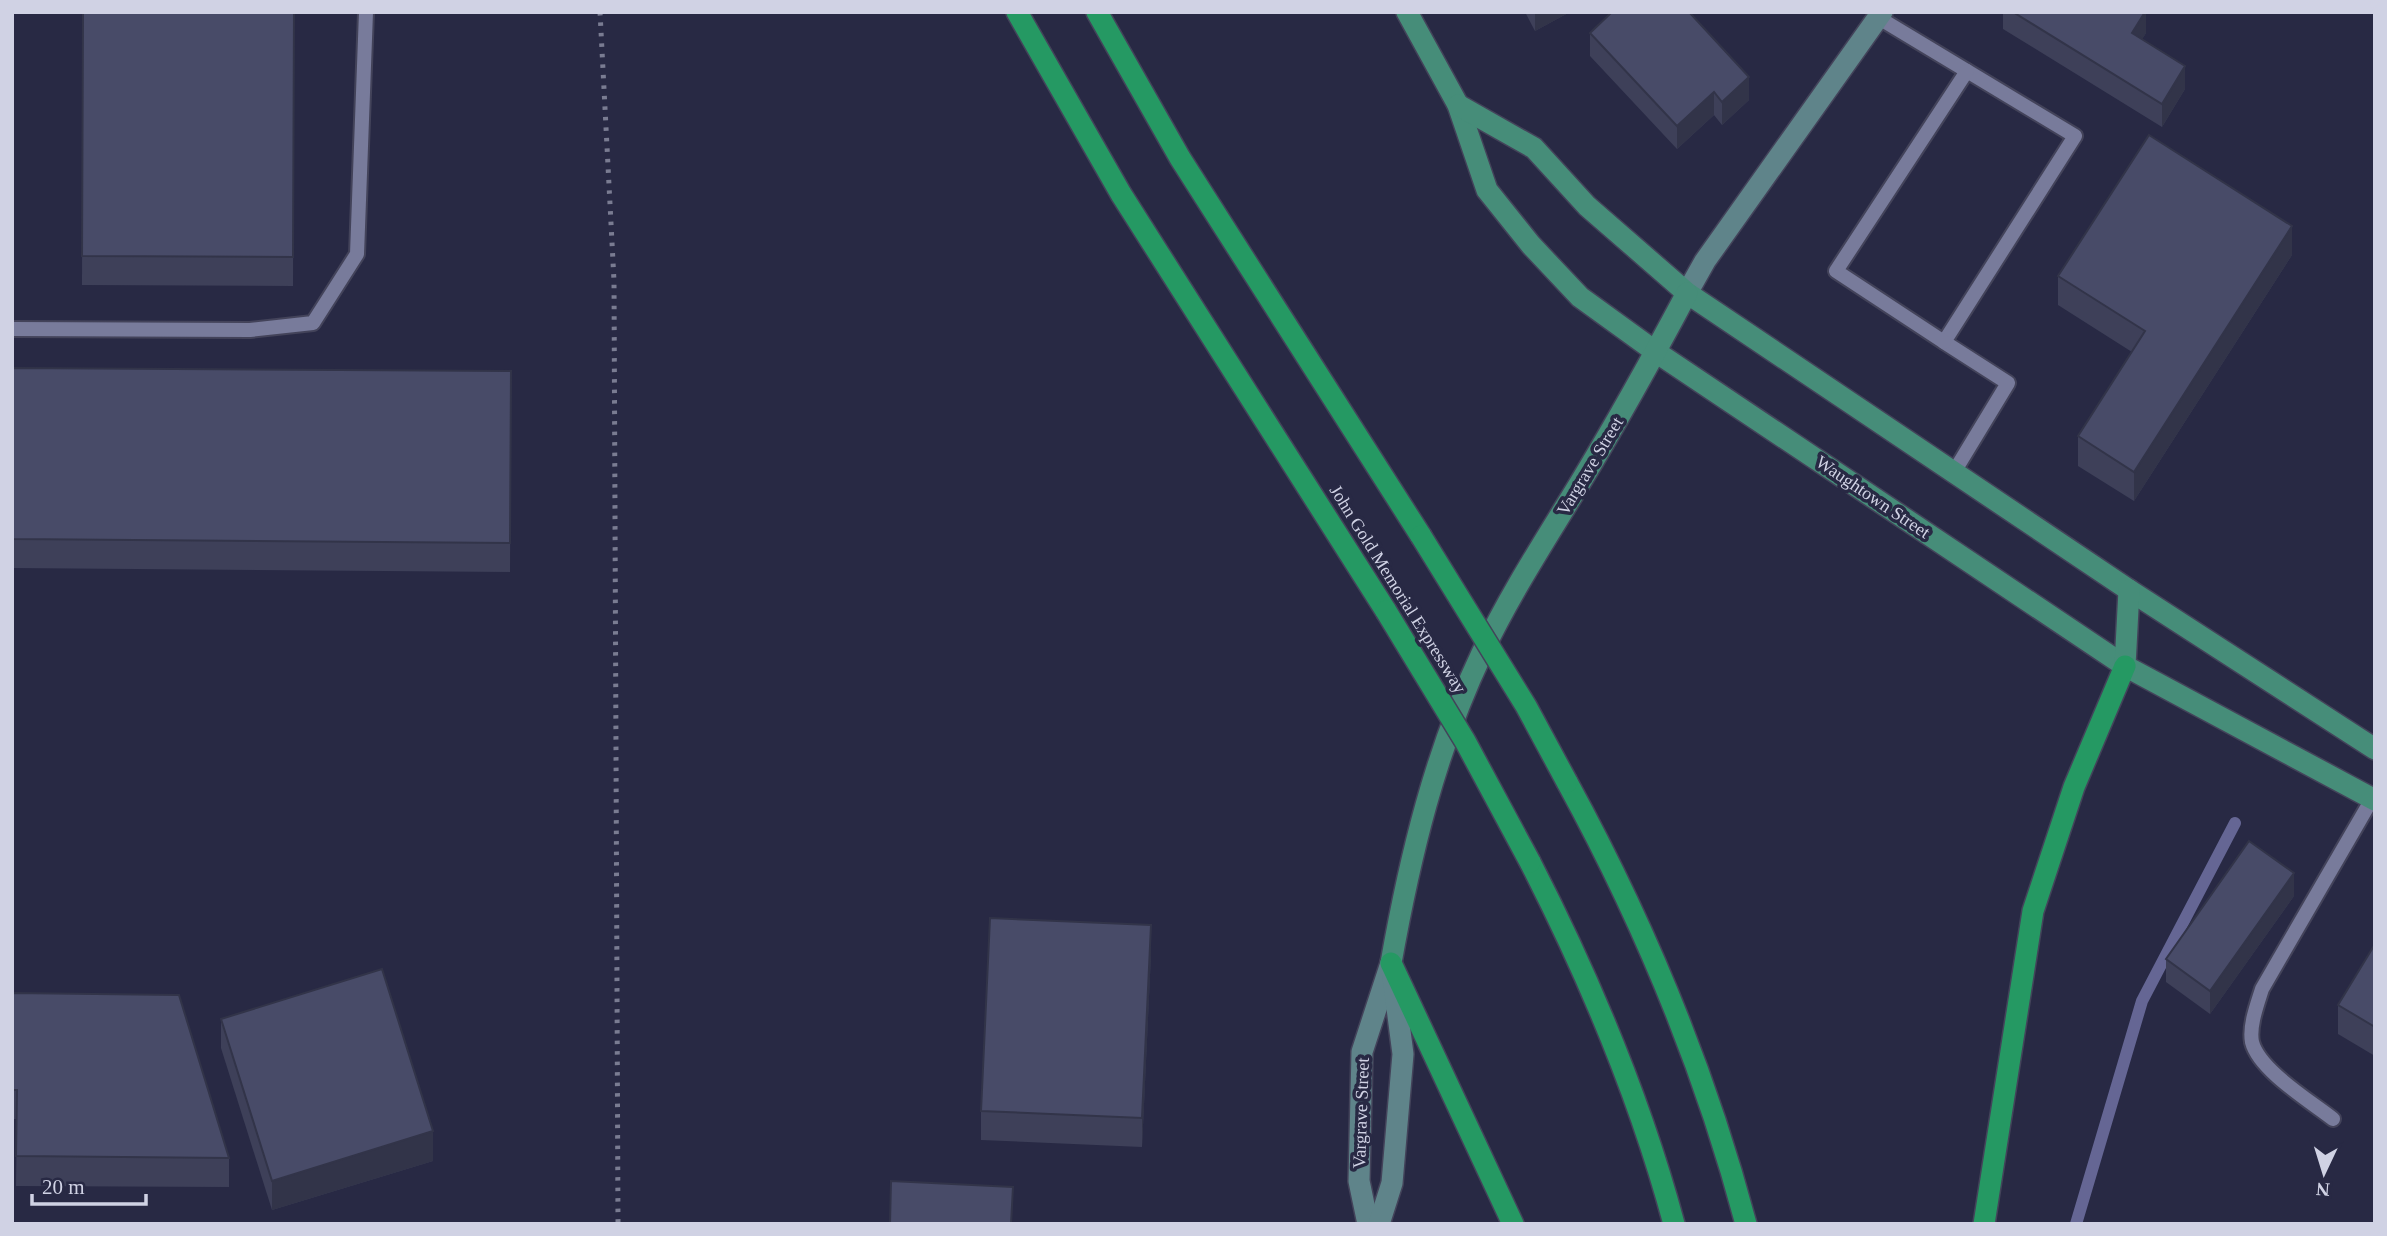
<svg xmlns="http://www.w3.org/2000/svg" width="2387" height="1236" font-family="'Times New Roman',serif">
  <style>
    .lines { fill: none; stroke-linecap: round; stroke-linejoin: round }
    .stream { stroke: #656694; stroke-width: 12 }
    .lane-casing { stroke: #43435a; stroke-width: 18 }
    .secondary-casing { stroke: #43435a; stroke-width: 24 }
    .primary-casing { stroke: #43435a; stroke-width: 24 }
    .highway-casing { stroke: #43435a; stroke-width: 24 }
    .lane { stroke: #787b9b; stroke-width: 14 }
    .secondary { stroke: #5f848a; stroke-width: 21 }
    .primary { stroke: #468d79; stroke-width: 21 }
    .highway { stroke: #259963; stroke-width: 21 }
    .rail { stroke: #7a7c92; stroke-width: 5; stroke-dasharray: 3.5 7; stroke-linecap: butt }
    .highway-bridge-casing { stroke: #43435a; stroke-width: 24; stroke-linecap: butt }
    .highway-bridge { stroke: #259963; stroke-width: 21 }
    .wall { fill: #3e4059 }
    .shaded-wall { fill: #323449 }
    .building { fill: #484b68; stroke: #323449; stroke-width: 2 }
    .labels { text-anchor: middle; stroke-width: 7; stroke-linejoin: round; paint-order: stroke }
    .street-label { font-size: 18px; fill: #d0d2e4; stroke: #282944 }
  </style>
  <rect width="100%" height="100%" fill="#282944"/>
  <g class="lines">
    <polyline class="stream" points="2076,1224 2142,1001 2235,823"/>
    <defs>
      <g id="lane">
        <polyline points="1879,18 2075,136 1944,342 2008,383 1954,472"/>
        <polyline points="12,329 250,330 313,323 357,254 366,12"/>
        <polyline points="1944,342 1836,271 1967,71"/>
        <path d="M2333 1119C2310 1101 2259 1070 2252 1042 2249 1026 2257 1005 2262 989L2372 799"/>
      </g>
      <g id="secondary">
        <polyline points="1687,293 1705,261 1882,12"/>
        <polyline points="1368,1224 1359,1181 1362,1052 1391,963"/>
        <polyline points="1379,1224 1392,1183 1403,1054 1392,970"/>
      </g>
      <g id="primary">
        <polyline points="1407,12 1458,105 1487,190 1531,245 1580,297 1656,352 2125,666 2375,800"/>
        <polyline points="1458,105 1534,148 1587,206 1687,293 2129,590 2375,749"/>
        <polyline points="2125,666 2129,590"/>
        <path d="M1391 963C1410 856 1435 752 1482 653 1510 594 1546 539 1580 483 1618 420 1653 357 1687 293"/>
      </g>
      <g id="highway">
        <polyline points="1017,12 1121,194 1386,611"/>
        <polyline points="1097,12 1180,158 1421,536"/>
        <path d="M1567 782C1643 921 1705 1070 1746 1224"/>
        <path d="M1530 862C1589 977 1640 1098 1674 1224"/>
        <polyline points="1391,963 1513,1224"/>
        <polyline points="1984,1224 2033,911 2074,787 2125,666"/>
      </g>
    </defs>
    <use href="#lane" class="lane-casing"/>
    <use href="#secondary" class="secondary-casing"/>
    <use href="#primary" class="primary-casing"/>
    <use href="#highway" class="highway-casing"/>
    <use href="#lane" class="lane"/>
    <use href="#secondary" class="secondary"/>
    <use href="#primary" class="primary"/>
    <use href="#highway" class="highway"/>
    <polyline class="rail" points="600,12 614,281 618,1224"/>
    <defs>
      <g id="highway-bridge">
        <polyline points="1421,536 1526,706 1567,782"/>
        <polyline points="1386,611 1465,741 1530,862"/>
      </g>
    </defs>
    <use href="#highway-bridge" class="highway-bridge-casing"/>
    <use href="#highway-bridge" class="highway-bridge"/>
  </g>
  <g class="wall">
    <polygon points="83,12 294,12 293,286 82,285"/>
    <polygon points="1525,12 1570,12 1535,31"/>
    <polygon points="2003,12 2146,12 2146,33 2142,39 2185,89 2162,127 2003,29"/>
    <polygon points="1590,33 1749,100 1722,125 1714,115 1677,149 1590,56"/>
    <polygon points="2292,255 2134,501 2078,466 2078,436 2132,352 2058,305 2058,276"/>
    <polygon points="12,368 511,371 510,572 12,568"/>
    <polygon points="2294,896 2210,1014 2166,982 2166,959"/>
    <polygon points="2375,944 2375,1056 2338,1034 2338,1005"/>
    <polygon points="1151,954 1142,1147 981,1140 981,1111"/>
    <polygon points="12,993 229,1158 229,1187 16,1186 17,1119 12,1119"/>
    <polygon points="221,1019 433,1161 272,1210 221,1048"/>
  </g>
  <g class="shaded-wall">
    <polygon points="1535,12 1570,12 1535,31"/>
    <polygon points="2145,12 2146,12 2146,33 2132,56 2132,33"/>
    <polygon points="2185,66 2185,89 2162,127 2162,104"/>
    <polygon points="1749,77 1749,100 1722,125 1722,102"/>
    <polygon points="1714,92 1714,115 1677,149 1677,126"/>
    <polygon points="2292,226 2292,255 2134,501 2134,472"/>
    <polygon points="2294,873 2294,896 2210,1014 2210,991"/>
    <polygon points="1151,925 1151,954 1142,1147 1142,1118"/>
    <polygon points="433,1131 433,1161 272,1210 272,1181"/>
    <polygon points="1013,1187 1012,1224 1011,1224"/>
  </g>
  <g class="building">
    <polygon points="83,12 294,12 293,257 82,256"/>
    <polygon points="1612,12 1689,12 1749,77 1722,102 1714,92 1677,126 1590,33"/>
    <polygon points="2013,12 2145,12 2132,33 2185,66 2162,104"/>
    <polygon points="2149,135 2292,226 2134,472 2078,436 2145,331 2058,276"/>
    <polygon points="12,368 511,371 510,543 12,539"/>
    <polygon points="2249,841 2294,873 2210,991 2166,959"/>
    <polygon points="990,918 1151,925 1142,1118 981,1111"/>
    <polygon points="2375,944 2375,1027 2338,1005"/>
    <polygon points="382,969 433,1131 272,1181 221,1019"/>
    <polygon points="12,993 179,995 229,1158 16,1156 17,1090 12,1090"/>
    <polygon points="891,1181 1013,1187 1011,1224 890,1224"/>
  </g>
  <g class="labels">
    <g class="street-label">
      <text transform="translate(1590 466) rotate(-59)" y="6">Vargrave Street</text>
      <text transform="translate(1873 497) rotate(34)" y="6">Waughtown Street</text>
      <text transform="translate(1398 589) rotate(58)" y="6">John Gold Memorial Expressway</text>
      <text transform="translate(1361 1113) rotate(-88)" y="6">Vargrave Street</text>
    </g>
  </g>
  <rect width="2387" height="1236" fill="none" stroke="#d0d2e4" stroke-width="28"/>
  <g transform="translate(2324 1173) rotate(184)" stroke="#282944" stroke-width="5" paint-order="stroke">
  <path d="M0-5L12 26L0 18L-12 26Z" fill="#d0d2e4"/>
  <text y="-10" font-size="19" font-weight="bold" text-anchor="middle" fill="#d0d2e4">N</text>
  </g>
  <path d="M32 1194v10h114v-10" fill="none" stroke="#d0d2e4" stroke-width="3.5"/>
  <text x="42" y="1194" font-size="21" fill="#d0d2e4" stroke="#282944" stroke-width="5" paint-order="stroke">20 m</text>
</svg>
